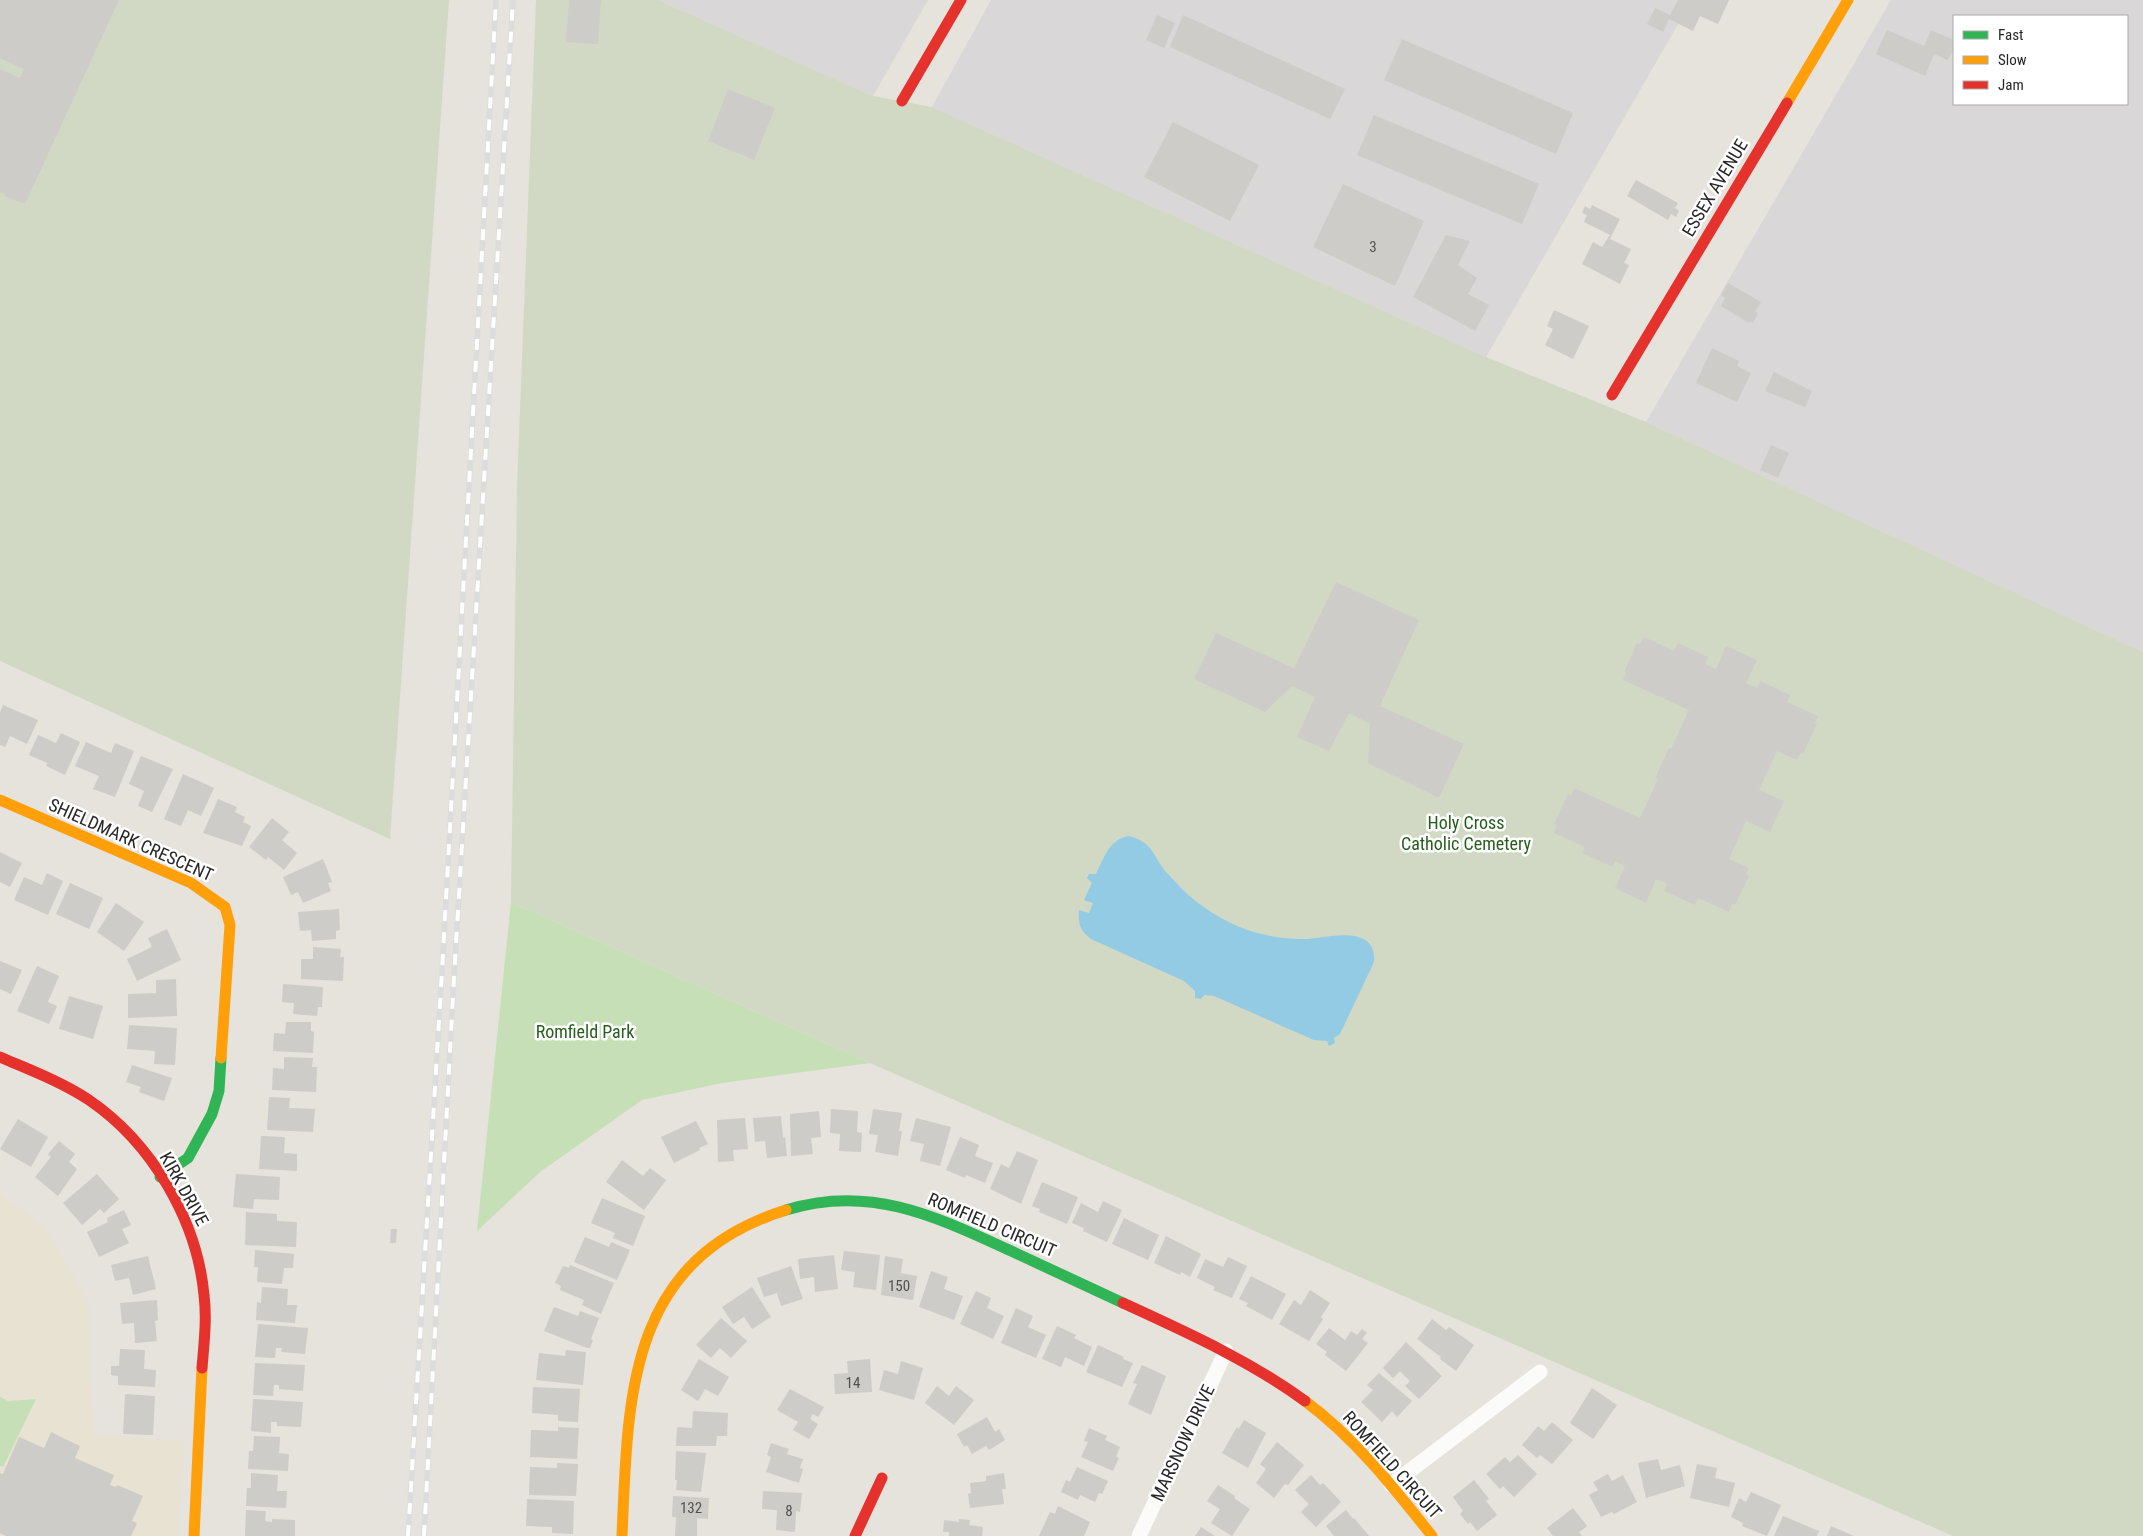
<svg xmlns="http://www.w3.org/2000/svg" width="2143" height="1536" font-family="'Roboto Condensed',sans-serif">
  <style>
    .industrial { fill: #d9d7d8; fill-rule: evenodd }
    .education { fill: #e8e2d2 }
    .green { fill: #c6dfb7 }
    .cemetery { fill: #d1d9c4 }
    .water { fill: #93cae4 }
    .building { fill: #ceccc8 }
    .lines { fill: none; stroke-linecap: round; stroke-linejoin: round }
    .street { stroke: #fbfbfa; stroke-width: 15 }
    .fast { stroke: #30b455; stroke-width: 11 }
    .slow { stroke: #ff9f0a; stroke-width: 11 }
    .jam { stroke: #e5322d; stroke-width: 11 }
    .rail-casing { stroke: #dddcdd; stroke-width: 5.5 }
    .rail { stroke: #fff; stroke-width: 4; stroke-dasharray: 11; stroke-linecap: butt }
    .labels { text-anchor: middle; stroke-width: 5; stroke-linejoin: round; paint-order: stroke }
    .number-label { font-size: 15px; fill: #525150 }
    .street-label { font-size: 18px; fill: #272727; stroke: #fff }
    .park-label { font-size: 18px; fill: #265e1d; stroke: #fff }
  </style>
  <rect width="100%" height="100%" fill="#e6e2dc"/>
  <g class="industrial">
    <polygon points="658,0 928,0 873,96"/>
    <polygon points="991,0 1692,0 1486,357 932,107"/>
    <path d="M1891 0H2143V652L1646 422ZM1954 16H2127V104H1954Z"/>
  </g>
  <polygon class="education" points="0,1194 45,1227 88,1302 93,1434 185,1442 177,1536 0,1536"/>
  <g class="green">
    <polygon points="511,902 870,1063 722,1083 642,1100 540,1172 477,1231"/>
    <polygon points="0,1397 8,1401 36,1399 3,1467 0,1466"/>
  </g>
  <g class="cemetery">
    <polygon points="0,0 449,0 390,839 0,661"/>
    <polygon points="536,0 658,0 873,96 932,107 1486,357 1646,422 2143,652 2143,1536 1953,1536 870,1063 511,902 517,487"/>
  </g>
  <path class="water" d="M1128 836C1152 841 1152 854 1165 871 1171 877 1177 884 1183 890 1205 911 1236 929 1266 935 1278 938 1295 939 1308 939 1330 937 1377 924 1374 962L1340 1034 1334 1038 1335 1043 1329 1046 1327 1041 1314 1040 1214 996 1204 995 1201 999 1195 998V991L1184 981 1091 939C1080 930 1078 925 1079 910L1089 913 1093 903 1084 900 1092 883 1087 878 1089 874H1096C1104 858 1109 840 1128 836Z"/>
  <g class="building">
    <polygon points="0,0 119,0 25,204 4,196 5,194 0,192 0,69 20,78 24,69 0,58"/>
    <polygon points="569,0 601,0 598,44 566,42"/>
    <polygon points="1678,0 1729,0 1718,24 1700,16 1693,31 1669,19 1663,32 1647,24 1655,8 1670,15"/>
    <polygon points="1157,15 1175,23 1164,48 1146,40"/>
    <polygon points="1183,15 1345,89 1330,119 1170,47"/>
    <polygon points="1887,30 1924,46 1931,30 1954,40 1954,48 1948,60 1934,54 1925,76 1876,54"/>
    <polygon points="1402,39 1573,113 1556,154 1384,80"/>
    <polygon points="728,89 775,108 754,160 708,141"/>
    <polygon points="1374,115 1539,184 1522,224 1357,155"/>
    <polygon points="1173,122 1259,165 1230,221 1144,177"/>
    <polygon points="1636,180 1678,203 1675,208 1679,211 1676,217 1671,214 1668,220 1627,196"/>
    <polygon points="1343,184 1424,221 1395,286 1313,247"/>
    <polygon points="1592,205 1620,219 1610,239 1631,249 1624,263 1629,265 1620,284 1582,264 1593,242 1602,247 1610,235 1584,222 1587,215 1582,213 1585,206 1590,209"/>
    <polygon points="1446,235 1470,241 1458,265 1477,278 1468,294 1489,305 1475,331 1413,297"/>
    <polygon points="1728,283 1761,302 1755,312 1758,313 1753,323 1750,321 1749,323 1721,306 1725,298 1721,295"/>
    <polygon points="1554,310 1589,326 1573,359 1545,345 1553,329 1547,326"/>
    <polygon points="1712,348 1739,361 1737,366 1751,373 1737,402 1696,383"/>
    <polygon points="1774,372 1812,391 1805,407 1765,391"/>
    <polygon points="1771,445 1789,453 1778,478 1760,470"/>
    <polygon points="1336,582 1419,620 1380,706 1464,744 1439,798 1368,763 1370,724 1349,713 1329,751 1297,737 1315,697 1292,686 1265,712 1194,679 1216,633 1294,668"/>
    <polygon points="1644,637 1674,651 1678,643 1708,657 1705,664 1716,669 1726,646 1757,660 1746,683 1757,688 1760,681 1790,695 1787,702 1818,716 1815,723 1817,724 1803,754 1801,753 1797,760 1777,751 1759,790 1784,801 1770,832 1746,821 1729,859 1749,868 1746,874 1749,876 1735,905 1732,904 1729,912 1698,898 1695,905 1664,891 1667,884 1656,879 1646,903 1615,888 1625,866 1615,861 1613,867 1582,853 1585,847 1554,833 1557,825 1554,824 1568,794 1571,795 1574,788 1640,818 1658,779 1655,778 1669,748 1671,749 1689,710 1623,680 1626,673 1624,672 1637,643 1640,644"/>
    <polygon points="3,705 38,720 27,744 10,736 5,747 0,745 0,713"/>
    <polygon points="61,733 80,742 65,775 46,766 47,763 29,755 38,735 56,743"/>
    <polygon points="86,742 111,753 115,743 134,751 115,797 93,789 99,776 75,766"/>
    <polygon points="141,756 173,769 152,812 138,806 144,791 129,784"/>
    <polygon points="183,774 214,788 201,816 188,810 181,826 164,819"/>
    <polygon points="218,799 237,807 235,812 245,817 243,822 251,826 242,846 203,833"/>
    <polygon points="272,818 289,832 282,840 297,853 284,870 268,857 266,860 249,847"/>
    <polygon points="0,852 22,863 10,887 0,882"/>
    <polygon points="323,859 332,882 328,883 331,891 303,903 298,892 291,895 283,877"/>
    <polygon points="47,873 63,881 48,915 14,900 24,877 42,885"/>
    <polygon points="70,883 103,898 89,929 56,914"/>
    <polygon points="116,903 144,922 124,951 97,932"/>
    <polygon points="339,909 340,930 336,931 336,939 312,941 311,930 300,931 298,912"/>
    <polygon points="167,929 181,960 137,981 127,959 152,947 148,938"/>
    <polygon points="313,947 341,949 340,957 344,957 343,981 301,979 301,959 313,959"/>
    <polygon points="0,961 22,970 11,994 0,989"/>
    <polygon points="37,966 59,976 48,1002 57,1006 49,1024 17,1011"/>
    <polygon points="176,979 177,1016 128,1018 128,994 156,993 156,980"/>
    <polygon points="283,984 323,987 322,1007 318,1007 317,1016 293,1014 294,1003 282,1002"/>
    <polygon points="69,996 103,1006 93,1039 59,1029"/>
    <polygon points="286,1022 311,1022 311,1031 314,1032 313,1053 273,1051 274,1033 285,1034"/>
    <polygon points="129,1025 177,1028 175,1065 154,1064 155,1051 127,1049"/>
    <polygon points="284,1057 313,1058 312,1067 317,1067 316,1092 272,1090 273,1068 284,1069"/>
    <polygon points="132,1065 172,1078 164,1101 139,1092 141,1087 126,1082"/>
    <polygon points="269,1097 290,1098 289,1108 315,1109 313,1132 267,1130"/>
    <polygon points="831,1109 858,1111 857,1132 862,1133 861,1152 839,1151 840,1134 830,1133"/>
    <polygon points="873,1109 902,1113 899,1131 902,1131 898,1156 875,1152 878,1135 869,1134"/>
    <polygon points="819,1111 821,1137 811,1138 813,1154 791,1156 790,1114"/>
    <polygon points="781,1116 783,1138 785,1137 787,1156 767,1158 765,1141 755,1142 753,1118"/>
    <polygon points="745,1118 748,1149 733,1150 734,1161 718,1162 717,1120"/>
    <polygon points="916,1118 951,1127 940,1166 920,1161 924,1144 910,1141"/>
    <polygon points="18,1119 48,1137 31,1167 0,1149"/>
    <polygon points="696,1121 708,1144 699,1148 700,1150 674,1163 661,1137"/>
    <polygon points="261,1136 285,1137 284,1153 297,1154 297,1171 259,1169"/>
    <polygon points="960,1137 979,1145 975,1156 993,1163 985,1183 966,1175 965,1178 946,1170"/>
    <polygon points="59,1141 75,1154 69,1162 77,1169 58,1196 35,1177 51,1157 48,1154"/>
    <polygon points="1017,1151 1038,1160 1021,1204 990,1189 1001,1164 1009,1168"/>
    <polygon points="622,1160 643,1176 650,1168 666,1180 644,1210 606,1182"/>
    <polygon points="97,1174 119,1199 104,1213 100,1209 82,1225 63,1203"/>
    <polygon points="236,1174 280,1177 279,1200 254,1199 253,1209 233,1207"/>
    <polygon points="1042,1182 1078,1197 1067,1224 1039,1212 1040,1209 1032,1206"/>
    <polygon points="602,1198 645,1216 633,1246 613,1238 615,1233 591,1223"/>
    <polygon points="1103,1201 1122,1210 1107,1242 1083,1231 1084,1228 1072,1223 1081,1203 1098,1212"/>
    <polygon points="124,1210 131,1225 122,1229 129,1243 99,1257 87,1232 108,1222 107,1218"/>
    <polygon points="246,1212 277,1214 277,1221 297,1222 296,1247 245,1245"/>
    <polygon points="1124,1218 1159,1235 1148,1260 1112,1244"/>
    <polygon points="391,1229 397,1229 396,1243 390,1243"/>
    <polygon points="1166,1236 1201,1254 1190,1277 1181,1272 1180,1275 1154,1263"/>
    <polygon points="585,1237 609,1247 611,1242 630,1250 617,1280 574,1262"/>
    <polygon points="255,1250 294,1254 293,1268 284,1268 282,1284 257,1282 258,1267 254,1267"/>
    <polygon points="844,1251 880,1255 876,1290 853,1287 855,1272 841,1270"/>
    <polygon points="834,1255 838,1289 815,1292 814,1277 800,1279 798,1259"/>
    <polygon points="148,1256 156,1289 133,1295 129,1278 115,1281 111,1265"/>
    <polygon points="885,1256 903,1259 901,1273 917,1276 913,1300 881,1295"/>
    <polygon points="1228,1257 1247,1266 1232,1298 1213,1290 1215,1287 1197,1278 1205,1259 1223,1267"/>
    <polygon points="570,1265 614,1283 601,1314 582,1305 584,1300 560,1290 561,1286 555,1283 563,1266 569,1268"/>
    <polygon points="791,1266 803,1299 781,1306 777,1293 764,1297 757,1278"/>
    <polygon points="931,1271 948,1277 944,1289 963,1296 954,1320 919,1307"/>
    <polygon points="1251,1276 1286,1294 1272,1320 1246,1306 1248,1303 1239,1299"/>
    <polygon points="262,1287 288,1289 287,1305 297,1305 295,1323 256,1320 257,1302 261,1303"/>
    <polygon points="752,1287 771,1317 752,1329 744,1317 733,1324 722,1307"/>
    <polygon points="1310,1290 1330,1303 1321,1317 1323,1319 1309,1341 1279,1324 1294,1300 1301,1305"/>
    <polygon points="976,1291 991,1298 987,1308 1004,1316 993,1339 960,1324"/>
    <polygon points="157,1300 158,1320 155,1321 157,1341 135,1343 134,1323 122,1324 120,1303"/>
    <polygon points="554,1307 578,1316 580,1311 599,1318 591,1339 593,1340 590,1348 587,1348 544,1331"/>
    <polygon points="1016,1308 1033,1316 1028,1327 1046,1335 1036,1358 1001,1343"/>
    <polygon points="721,1318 747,1341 731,1358 720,1348 711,1358 696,1345"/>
    <polygon points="1432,1319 1446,1330 1449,1327 1474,1345 1456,1371 1440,1359 1441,1357 1417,1339"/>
    <polygon points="258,1324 308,1328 305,1354 281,1352 282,1348 276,1348 275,1358 255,1357"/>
    <polygon points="1057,1326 1076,1335 1074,1338 1092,1347 1084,1366 1065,1357 1061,1367 1042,1359"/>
    <polygon points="1329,1328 1345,1340 1351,1331 1357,1335 1362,1329 1367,1333 1362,1339 1368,1343 1346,1371 1325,1355 1327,1352 1316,1344"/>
    <polygon points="1406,1342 1442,1376 1419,1399 1405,1386 1410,1381 1400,1371 1393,1378 1383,1368"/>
    <polygon points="1098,1345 1124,1357 1123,1359 1133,1363 1122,1387 1086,1372"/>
    <polygon points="120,1349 145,1350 144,1369 156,1370 155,1387 118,1385 118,1376 111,1375 111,1366 119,1366"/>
    <polygon points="566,1350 586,1352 583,1385 536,1380 539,1353 565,1356"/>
    <polygon points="699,1359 729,1377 718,1396 705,1389 698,1401 681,1390"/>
    <polygon points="870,1359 872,1392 835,1394 834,1374 848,1373 847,1361"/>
    <polygon points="901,1361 923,1368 914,1400 879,1390 884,1370 898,1374"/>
    <polygon points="255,1363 305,1365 303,1391 279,1389 279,1385 274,1385 273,1396 253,1395"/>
    <polygon points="1142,1365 1166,1376 1151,1415 1128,1404 1137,1384 1133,1383"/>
    <polygon points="1379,1373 1412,1401 1397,1417 1392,1411 1382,1422 1361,1402 1373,1390 1367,1385"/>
    <polygon points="937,1386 949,1396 956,1386 974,1400 954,1425 925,1403"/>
    <polygon points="533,1387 580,1389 578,1422 558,1421 558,1415 532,1413"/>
    <polygon points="1592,1388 1617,1405 1593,1439 1570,1423"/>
    <polygon points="790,1389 824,1407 818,1417 813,1414 810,1419 818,1424 809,1439 793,1430 798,1422 777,1410"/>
    <polygon points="125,1394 155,1396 153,1435 123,1434"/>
    <polygon points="253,1399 303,1402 301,1427 277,1426 277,1422 271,1422 271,1433 251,1431"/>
    <polygon points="693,1411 728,1413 727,1436 717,1436 716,1446 676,1446 677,1427 692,1428"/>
    <polygon points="987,1417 995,1432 999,1429 1005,1440 989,1450 986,1446 972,1454 967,1445 964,1447 957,1434"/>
    <polygon points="1244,1420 1266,1433 1248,1468 1222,1453 1237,1427 1239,1429"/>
    <polygon points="1552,1422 1573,1440 1552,1464 1540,1455 1537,1458 1522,1445 1538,1426 1544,1431"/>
    <polygon points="558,1427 579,1428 577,1459 530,1457 531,1430 558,1431"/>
    <polygon points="1089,1428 1107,1436 1105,1440 1120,1447 1116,1457 1119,1458 1113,1471 1081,1457 1088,1442 1084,1441"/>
    <polygon points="51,1432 80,1446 75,1458 114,1475 110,1485 116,1487 117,1485 143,1496 132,1521 137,1523 131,1536 6,1536 0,1533 0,1473 3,1474 19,1437 44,1448"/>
    <polygon points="254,1436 280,1437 279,1453 289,1454 288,1471 248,1469 249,1451 253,1451"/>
    <polygon points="1277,1442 1304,1465 1288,1485 1285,1484 1274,1498 1256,1483 1266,1469 1260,1464"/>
    <polygon points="771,1443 789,1449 787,1454 803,1459 800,1468 803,1469 799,1483 766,1472 771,1457 767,1455"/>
    <polygon points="676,1451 706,1453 701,1492 676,1490 677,1480 675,1480"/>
    <polygon points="1518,1455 1537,1474 1514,1497 1503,1486 1500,1489 1486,1474 1505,1457 1510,1462"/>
    <polygon points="1658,1459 1661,1470 1680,1465 1685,1486 1646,1498 1638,1463"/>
    <polygon points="557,1463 578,1464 576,1496 529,1495 530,1467 557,1468"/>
    <polygon points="1697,1464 1717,1468 1715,1478 1735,1483 1729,1507 1690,1498"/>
    <polygon points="1077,1467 1108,1481 1102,1494 1099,1493 1095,1502 1080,1495 1078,1500 1061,1492 1066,1480 1070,1482"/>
    <polygon points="251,1473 278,1475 277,1491 287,1491 286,1508 246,1506 247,1488 251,1488"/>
    <polygon points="1004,1473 1006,1489 1002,1489 1004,1504 970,1508 968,1494 971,1493 970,1483 986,1481 986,1476"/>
    <polygon points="1608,1474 1612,1481 1623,1475 1637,1502 1614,1514 1612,1512 1601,1517 1589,1495 1598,1490 1593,1482"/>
    <polygon points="1311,1475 1320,1485 1323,1483 1341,1502 1316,1527 1301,1512 1309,1504 1295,1490"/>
    <polygon points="1474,1480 1489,1499 1486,1501 1497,1515 1477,1531 1470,1522 1468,1524 1460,1514 1463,1511 1453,1497"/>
    <polygon points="1218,1485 1235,1496 1234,1498 1250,1509 1232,1536 1211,1523 1220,1509 1207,1501"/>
    <polygon points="763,1491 802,1493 800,1512 796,1511 795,1532 776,1530 777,1510 762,1509"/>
    <polygon points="1751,1492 1781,1505 1767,1536 1742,1526 1743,1523 1731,1517 1739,1498 1746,1502"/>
    <polygon points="673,1496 709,1498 708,1519 697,1518 697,1536 675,1536 676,1517 672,1517"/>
    <polygon points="527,1499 574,1501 573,1534 552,1533 552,1527 526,1526"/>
    <polygon points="1058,1506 1090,1522 1084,1536 1039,1536 1050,1512 1055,1514"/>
    <polygon points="1573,1508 1587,1526 1579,1532 1582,1536 1553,1536 1547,1528"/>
    <polygon points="246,1510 266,1511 265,1521 272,1522 272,1519 295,1520 295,1536 245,1536"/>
    <polygon points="1346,1510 1353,1519 1354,1518 1369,1536 1334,1536 1326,1526"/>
    <polygon points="1783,1516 1819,1531 1817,1536 1774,1536"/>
    <polygon points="959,1519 970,1520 969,1525 983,1527 982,1536 949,1536 949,1532 943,1532 944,1520 959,1522"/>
    <polygon points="1831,1526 1854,1536 1827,1536"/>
    <polygon points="1201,1527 1215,1536 1195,1536"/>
  </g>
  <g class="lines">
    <g class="street">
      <polyline points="1391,1485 1540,1372"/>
      <polyline points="1139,1536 1226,1351"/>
    </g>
    <g class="fast">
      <polyline points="160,1177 188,1158 212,1114 219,1091 221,1058"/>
      <path d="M786 1210C869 1184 935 1216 1009 1250 1047 1268 1085 1285 1123 1303"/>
    </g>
    <g class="slow">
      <polyline points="1787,103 1848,0"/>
      <polyline points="0,800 191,883 225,907 230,925 221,1058"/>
      <path d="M1305 1401C1355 1438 1394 1488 1432 1536"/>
      <polyline points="194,1536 202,1368"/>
      <path d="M622 1536C628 1396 627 1260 786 1210"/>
    </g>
    <g class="jam">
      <polyline points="902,101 961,0"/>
      <polyline points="1612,395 1787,103"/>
      <path d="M0 1057C30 1070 62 1082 89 1100 152 1143 197 1220 204 1295 207 1319 204 1343 202 1368"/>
      <path d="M1123 1303C1186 1332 1249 1360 1305 1401"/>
      <polyline points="855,1536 882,1478"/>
    </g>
    <defs>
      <g id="rail">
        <polyline points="408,1536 442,971 496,0"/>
        <polyline points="424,1536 454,977 513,0"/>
      </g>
    </defs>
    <use href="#rail" class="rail-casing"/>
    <use href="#rail" class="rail"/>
  </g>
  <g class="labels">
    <g class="number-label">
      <text x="1373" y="252">3</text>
      <text x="899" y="1291">150</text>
      <text x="853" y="1388">14</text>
      <text x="691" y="1513">132</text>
      <text x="789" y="1516">8</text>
    </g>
    <g class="street-label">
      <text transform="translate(1715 188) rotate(-59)" y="6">ESSEX AVENUE</text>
      <text transform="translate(131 840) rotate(24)" y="6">SHIELDMARK CRESCENT</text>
      <text transform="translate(184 1189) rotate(61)" y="6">KIRK DRIVE</text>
      <text transform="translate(992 1225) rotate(23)" y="6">ROMFIELD CIRCUIT</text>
      <text transform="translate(1183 1443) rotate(-65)" y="6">MARSNOW DRIVE</text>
      <text transform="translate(1392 1465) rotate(48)" y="6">ROMFIELD CIRCUIT</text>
    </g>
    <g class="park-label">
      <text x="1466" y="829">Holy Cross<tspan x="1466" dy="21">Catholic Cemetery</tspan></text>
      <text x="585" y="1038">Romfield Park</text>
    </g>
  </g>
  <rect x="1953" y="15" width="175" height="90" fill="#ffffff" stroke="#a9a9a9"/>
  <rect x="1963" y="31" width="25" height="8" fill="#30b455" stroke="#a9a9a9"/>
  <text x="1998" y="40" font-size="15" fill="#272727">Fast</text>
  <rect x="1963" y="56" width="25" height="8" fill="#ff9f0a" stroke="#a9a9a9"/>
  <text x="1998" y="65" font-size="15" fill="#272727">Slow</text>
  <rect x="1963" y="81" width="25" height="8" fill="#e5322d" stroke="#a9a9a9"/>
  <text x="1998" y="90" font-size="15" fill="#272727">Jam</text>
</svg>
